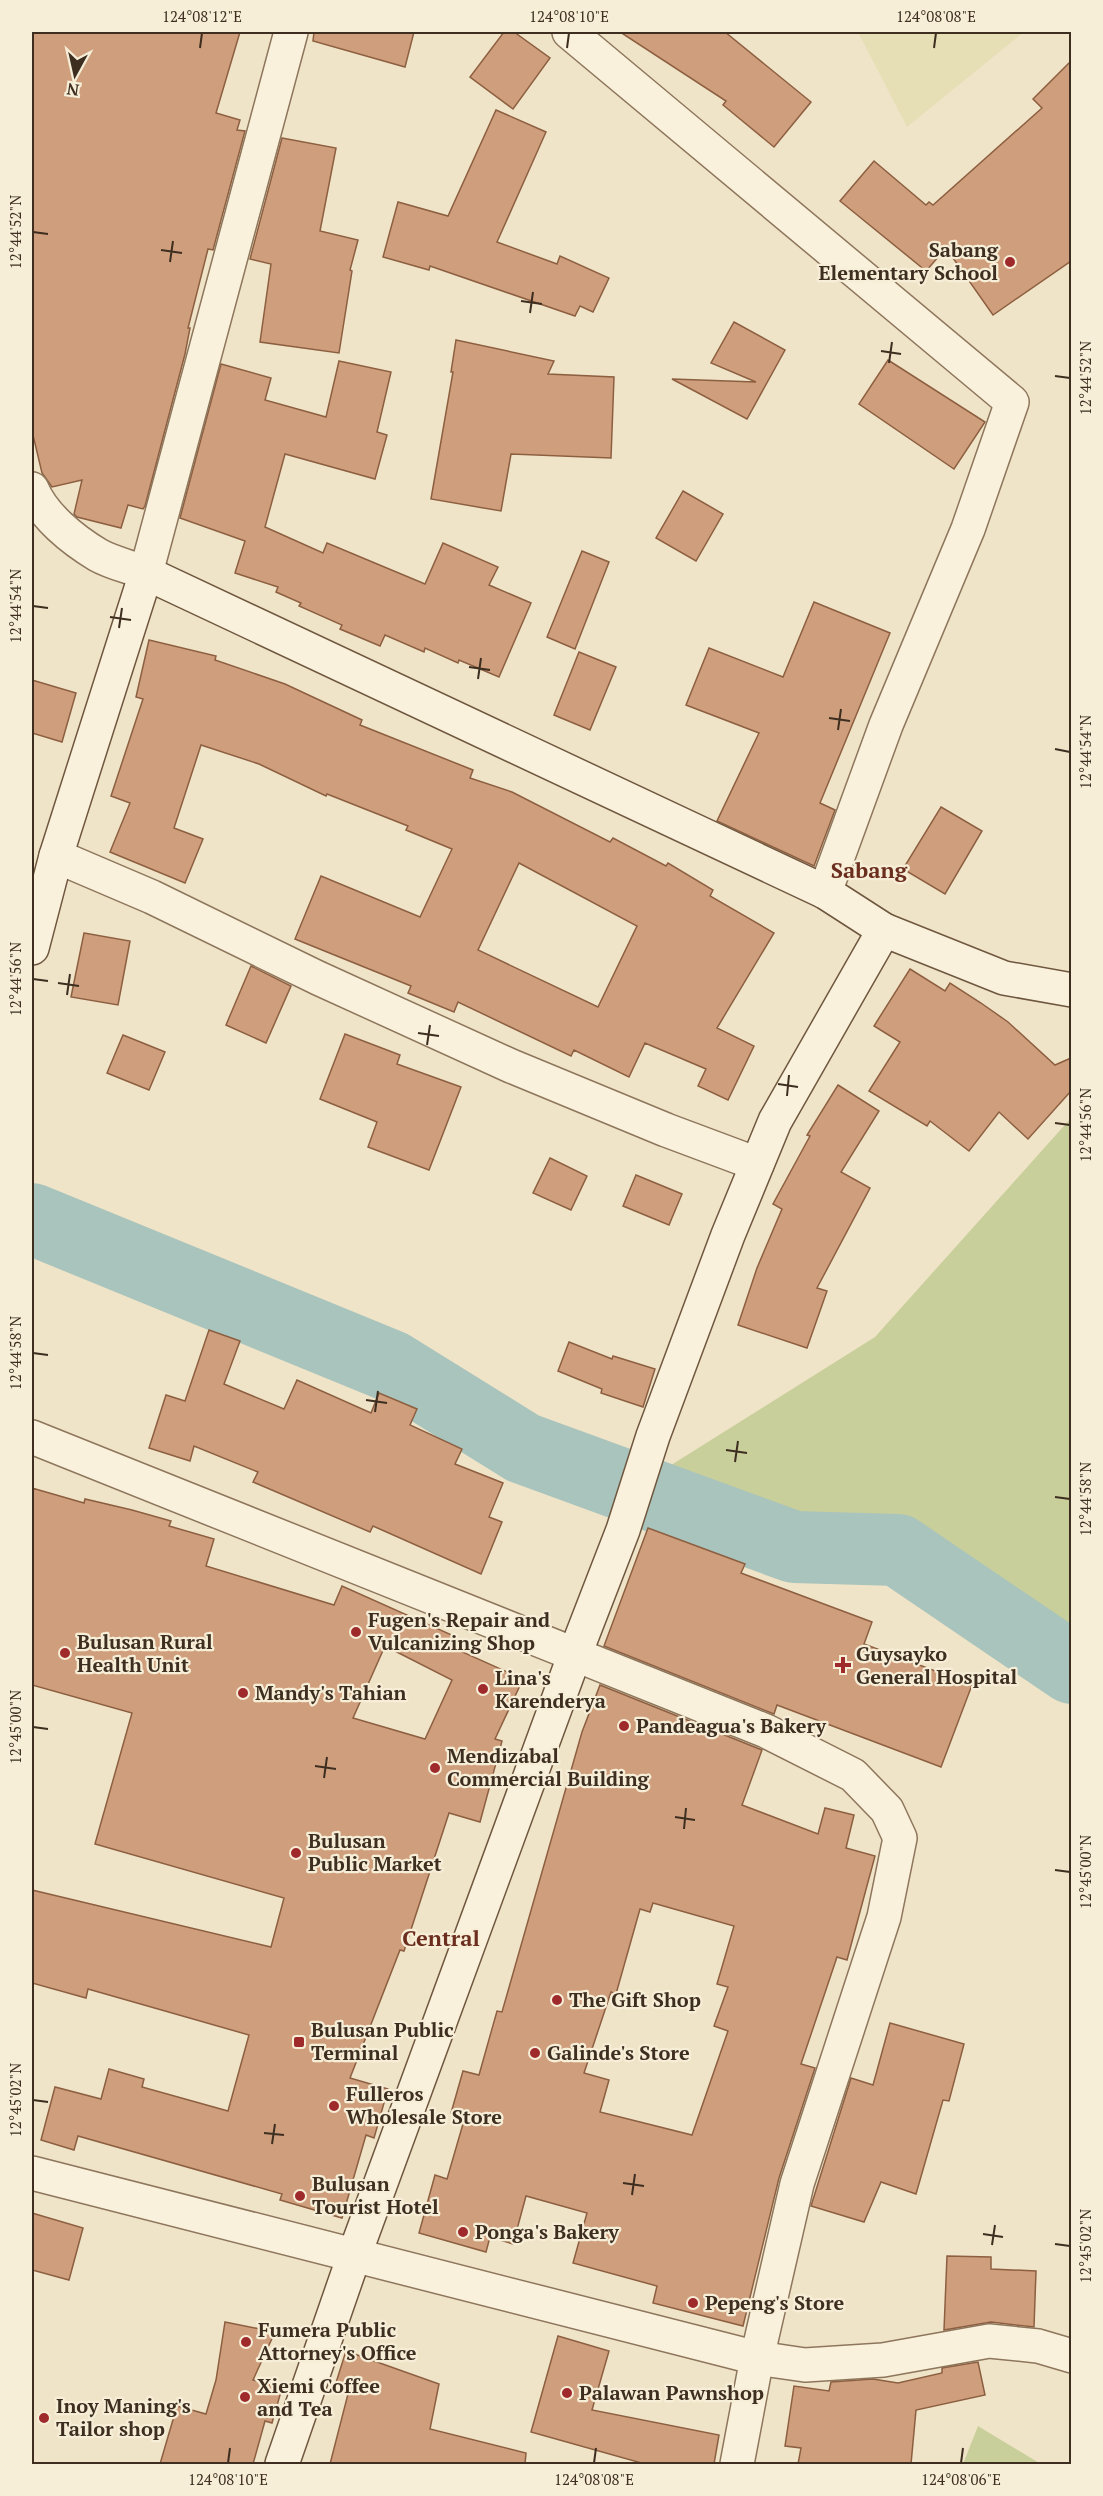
<svg xmlns="http://www.w3.org/2000/svg" width="1103" height="2496" font-family="'PT Serif',serif">
  <style>
    .farmland { fill: #e6deb5 }
    .green { fill: #c9cf9b }
    .lines { fill: none; stroke-linecap: round; stroke-linejoin: round }
    .river { stroke: #a9c4bc; stroke-width: 72 }
    .building { fill: #cf9f7d; stroke: #8d5f41; stroke-width: 1.5; fill-rule: evenodd }
    .street-casing { stroke: #8d765c; stroke-width: 36 }
    .secondary-casing { stroke: #6f573f; stroke-width: 36 }
    .street { stroke: #faf1dc; stroke-width: 33 }
    .secondary { stroke: #faf1dc; stroke-width: 33 }
    .ticks { fill: none; stroke: #3d2e20; stroke-width: 2 }
    .poi-dot { fill: #9e2a2b; stroke: #f7eed8; stroke-width: 2 }
    .labels { text-anchor: middle; stroke-width: 4.5; stroke-linejoin: round; paint-order: stroke }
    .poi-label { font-size: 20px; font-weight: bold; fill: #3d2e20; stroke: #f7eed8; text-anchor: start }
    .quarter-label { font-size: 22px; font-weight: bold; fill: #6b2e1e; stroke: #f7eed8 }
    .neatline { fill: none; stroke: #3d2e20; stroke-width: 2 }
    .ticks-label { font-size: 15px; text-anchor: middle; fill: #3d2e20 }
  </style>
  <rect width="100%" height="100%" fill="#f0e4c8"/>
  <polygon class="farmland" points="858,32 1024,32 907,127"/>
  <g class="green">
    <polygon points="1071,1118 1071,1648 902,1529 794,1531 652,1477 875,1337"/>
    <polygon points="978,2426 1041,2464 963,2464"/>
  </g>
  <g class="lines">
    <polyline class="river" points="32,1219 391,1366 523,1448 794,1547 898,1550 1072,1668"/>
  </g>
  <g class="building">
    <polygon points="32,32 240,32 216,113 240,120 237,130 245,131 213,250 208,249 188,328 190,328 185,354 145,506 143,509 128,505 121,528 77,517 74,514 82,480 52,487 42,473 32,431"/>
    <polygon points="314,32 414,32 405,67 313,41"/>
    <polygon points="504,32 514,32 550,58 513,109 470,77"/>
    <polygon points="620,32 725,32 811,102 774,147 723,105 726,101"/>
    <polygon points="1071,61 1071,261 993,315 946,248 926,271 840,201 874,161 926,205 929,202 933,205 1042,108 1033,99"/>
    <polygon points="496,110 546,132 497,242 557,264 560,256 609,278 593,312 580,306 575,316 430,266 429,270 383,257 398,202 448,216"/>
    <polygon points="282,138 336,148 320,231 358,240 350,270 352,271 339,353 260,342 271,264 250,259"/>
    <polygon points="734,322 785,350 747,419 672,379 756,382 711,363"/>
    <polygon points="456,340 554,361 548,374 614,377 611,458 511,454 501,511 431,499 453,372 451,372"/>
    <polygon points="888,360 985,422 954,469 859,404"/>
    <polygon points="339,361 391,372 377,432 387,435 375,479 285,454 265,527 323,553 327,543 425,584 443,543 498,567 489,585 531,603 499,677 459,660 458,663 425,648 424,652 385,635 380,646 340,629 342,625 299,606 301,603 276,592 278,587 235,573 245,541 180,518 221,364 271,378 265,400 326,417"/>
    <polygon points="683,491 723,514 696,561 656,538"/>
    <polygon points="582,551 609,562 575,649 547,637"/>
    <polygon points="814,602 890,633 820,803 835,810 814,866 717,821 759,733 686,705 709,648 783,677"/>
    <path d="M149 640 216 656 215 660 285 684 362 720 360 725 473 770 470 778 512 792 610 842 613 838 666 866 668 863 713 890 710 896 774 933 717 1028 754 1046 728 1100 698 1086 706 1069 645 1043 629 1077 574 1050 571 1056 458 1002 454 1012 408 993 411 986 295 939 321 876 420 917 452 849 406 830 408 826 327 794 326 796 259 764 201 745 174 828 203 839 185 883 110 852 130 803 111 796 143 699 136 697ZM519 863 637 926 598 1007 478 950Z"/>
    <polygon points="579,652 616,667 590,730 554,715"/>
    <polygon points="32,680 76,693 62,742 32,733"/>
    <polygon points="941,807 982,831 945,894 903,869"/>
    <polygon points="84,933 130,941 118,1005 71,997"/>
    <polygon points="251,966 291,986 266,1043 226,1025"/>
    <polygon points="910,969 945,991 950,983 981,1003 1008,1022 1055,1065 1071,1058 1071,1091 1028,1139 999,1112 969,1151 930,1121 927,1126 869,1091 900,1042 874,1026"/>
    <polygon points="345,1034 400,1055 397,1064 461,1087 429,1170 368,1147 377,1122 320,1099"/>
    <polygon points="123,1035 165,1052 149,1090 107,1073"/>
    <polygon points="838,1085 879,1111 841,1172 870,1188 817,1288 827,1291 807,1348 738,1325 757,1268 782,1209 773,1204 810,1136 807,1135"/>
    <polygon points="550,1158 587,1176 571,1210 533,1193"/>
    <polygon points="636,1175 682,1194 669,1225 623,1206"/>
    <polygon points="209,1330 240,1341 224,1384 284,1409 297,1380 371,1413 379,1393 417,1409 410,1425 462,1449 455,1464 503,1483 489,1517 502,1522 481,1574 373,1526 370,1532 253,1482 258,1472 194,1446 190,1461 149,1448 166,1395 185,1401"/>
    <polygon points="569,1342 612,1359 613,1356 655,1369 643,1407 601,1393 602,1389 558,1371"/>
    <path d="M32 1488 84 1503 85 1499 132 1510 171 1521 169 1526 214 1539 206 1566 334 1605 342 1586 454 1636 449 1646 523 1679 495 1739 502 1741 480 1822 449 1813 404 1951 400 1950 350 2078 388 2089 374 2138 366 2135 342 2218 280 2200 282 2194 78 2136 74 2150 41 2140 55 2087 101 2099 109 2069 144 2079 142 2087 228 2111 249 2035 88 1989 86 1998 32 1983V1890L271 1947 284 1898 95 1844 132 1713 32 1685ZM385 1646 452 1680 425 1739 353 1718Z"/>
    <polygon points="648,1528 745,1564 741,1573 872,1622 864,1644 972,1685 941,1767 777,1705 774,1714 604,1646"/>
    <path d="M600 1685 762 1750 742 1805 818 1834 825 1808 854 1815 846 1848 875 1856 847 1960 837 1957 801 2064 815 2068 779 2178 743 2326 653 2303 657 2286 573 2263 587 2213 526 2196 513 2244 490 2237 486 2252 419 2233 435 2175 447 2179 465 2117 451 2113 463 2071 479 2075 497 2011 502 2012 582 1732ZM653 1903 734 1926 717 1984 728 1987 714 2026 728 2031 692 2135 600 2112 609 2080 584 2073 611 1992 616 1994 640 1909 650 1912Z"/>
    <polygon points="890,2023 964,2044 949,2101 943,2100 916,2194 881,2182 864,2222 811,2206 851,2078 873,2085"/>
    <polygon points="32,2213 83,2228 69,2280 32,2270"/>
    <polygon points="947,2256 991,2257 991,2269 1036,2271 1034,2327 991,2322 944,2330"/>
    <polygon points="225,2322 275,2332 253,2380 282,2388 272,2423 265,2421 253,2464 160,2464 177,2406 206,2414 216,2380"/>
    <polygon points="558,2336 609,2351 592,2410 719,2435 714,2464 645,2464 531,2432"/>
    <polygon points="346,2351 439,2384 430,2429 526,2453 525,2464 330,2464 348,2394 334,2389"/>
    <polygon points="978,2362 985,2395 916,2410 911,2464 798,2464 801,2448 785,2446 794,2386 829,2391 831,2382 873,2379 898,2383 942,2373 942,2368"/>
  </g>
  <g class="lines">
    <defs>
      <g id="street">
        <polyline points="569,32 1012,402 968,529 886,725 825,892"/>
        <path d="M32 489C43 516 73 540 98 555 112 563 131 567 146 573L291 32"/>
        <polyline points="56,856 152,897 318,978 511,1066 666,1130 757,1164"/>
        <polyline points="32,1437 766,1731 853,1775 887,1810 900,1838 884,1917 797,2184 757,2358 737,2464"/>
        <polyline points="32,2173 757,2358 805,2365 883,2360 989,2341 1038,2346 1072,2356"/>
      </g>
      <g id="secondary">
        <polyline points="32,948 56,856 146,573 825,892 884,930 1004,978 1072,990"/>
        <polyline points="282,2464 354,2256 575,1654 623,1530 653,1436 728,1235 775,1121 884,930"/>
      </g>
    </defs>
    <use href="#street" class="street-casing"/>
    <use href="#secondary" class="secondary-casing"/>
    <use href="#street" class="street"/>
    <use href="#secondary" class="secondary"/>
  </g>
  <path class="ticks" d="M200 48 202 33M567 48 569 33M934 48 936 33M33 232 48 234M161 250 182 253M170 262 173 241M521 301 542 304M530 313 533 292M881 351 901 354M889 363 892 342M1055 376 1070 378M33 606 48 608M110 617 131 620M119 628 122 608M469 667 490 670M478 679 481 658M829 718 850 721M838 730 841 709M1055 749 1070 752M33 979 48 981M58 983 79 986M67 995 70 974M418 1033 439 1036M427 1045 430 1025M778 1084 798 1087M787 1096 789 1075M1055 1123 1070 1125M33 1353 48 1355M366 1400 387 1403M375 1412 378 1391M726 1450 747 1453M735 1462 738 1441M1055 1497 1070 1499M33 1727 48 1729M315 1766 336 1769M324 1778 327 1757M675 1817 695 1820M684 1829 686 1808M1055 1870 1070 1872M33 2100 48 2102M264 2133 284 2135M272 2144 275 2124M623 2183 644 2186M632 2195 635 2174M983 2234 1003 2237M1055 2244 1070 2246M992 2245 995 2225M228 2463 230 2448M594 2463 596 2448M961 2463 963 2448"/>
  <g class="poi-dot">
    <circle cx="1010" cy="262" r="6"/>
    <circle cx="356" cy="1632" r="6"/>
    <circle cx="65" cy="1653" r="6"/>
    <path d="M840 1656h6v6h6v6h-6v6h-6v-6h-6v-6h6z"/>
    <circle cx="483" cy="1689" r="6"/>
    <circle cx="243" cy="1693" r="6"/>
    <circle cx="624" cy="1726" r="6"/>
    <circle cx="435" cy="1768" r="6"/>
    <circle cx="296" cy="1853" r="6"/>
    <circle cx="557" cy="2000" r="6"/>
    <rect x="293" y="2036" width="12" height="12" rx="3"/>
    <circle cx="535" cy="2053" r="6"/>
    <circle cx="334" cy="2106" r="6"/>
    <circle cx="300" cy="2196" r="6"/>
    <circle cx="463" cy="2232" r="6"/>
    <circle cx="693" cy="2303" r="6"/>
    <circle cx="246" cy="2342" r="6"/>
    <circle cx="567" cy="2393" r="6"/>
    <circle cx="245" cy="2397" r="6"/>
    <circle cx="44" cy="2418" r="6"/>
  </g>
  <g class="labels">
    <g class="poi-label">
      <text x="998" y="257" text-anchor="end">Sabang<tspan x="998" dy="23">Elementary School</tspan></text>
      <text x="368" y="1627">Fugen's Repair and<tspan x="368" dy="23">Vulcanizing Shop</tspan></text>
      <text x="77" y="1649">Bulusan Rural<tspan x="77" dy="23">Health Unit</tspan></text>
      <text x="856" y="1661">Guysayko<tspan x="856" dy="23">General Hospital</tspan></text>
      <text x="495" y="1685">Lina's<tspan x="495" dy="23">Karenderya</tspan></text>
      <text x="255" y="1700">Mandy's Tahian</text>
      <text x="636" y="1733">Pandeagua's Bakery</text>
      <text x="447" y="1763">Mendizabal<tspan x="447" dy="23">Commercial Building</tspan></text>
      <text x="308" y="1848">Bulusan<tspan x="308" dy="23">Public Market</tspan></text>
      <text x="569" y="2007">The Gift Shop</text>
      <text x="311" y="2037">Bulusan Public<tspan x="311" dy="23">Terminal</tspan></text>
      <text x="547" y="2060">Galinde's Store</text>
      <text x="346" y="2101">Fulleros<tspan x="346" dy="23">Wholesale Store</tspan></text>
      <text x="312" y="2191">Bulusan<tspan x="312" dy="23">Tourist Hotel</tspan></text>
      <text x="475" y="2239">Ponga's Bakery</text>
      <text x="705" y="2310">Pepeng's Store</text>
      <text x="258" y="2337">Fumera Public<tspan x="258" dy="23">Attorney's Office</tspan></text>
      <text x="257" y="2393">Xiemi Coffee<tspan x="257" dy="23">and Tea</tspan></text>
      <text x="579" y="2400">Palawan Pawnshop</text>
      <text x="56" y="2413">Inoy Maning's<tspan x="56" dy="23">Tailor shop</tspan></text>
    </g>
    <g class="quarter-label">
      <text x="869" y="878">Sabang</text>
      <text x="441" y="1946">Central</text>
    </g>
  </g>
  <rect width="1103" height="2496" fill="none" stroke="#f7eed8" stroke-width="66"/>
  <g transform="translate(75 75) rotate(188)" stroke="#f7eed8" stroke-width="4.5" paint-order="stroke">
  <path d="M0-4.5L10 22L0 15L-10 22Z" fill="#3d2e20"/>
  <text y="-9" font-size="16" font-weight="bold" text-anchor="middle" fill="#3d2e20">N</text>
  </g>
  <rect x="33" y="33" width="1037" height="2430" class="neatline"/>
  <g class="ticks-label">
    <text x="202" y="22">124°08'12"E</text>
    <text x="569" y="22">124°08'10"E</text>
    <text x="936" y="22">124°08'08"E</text>
    <text transform="translate(16 232) rotate(-90)" y="5">12°44'52"N</text>
    <text transform="translate(1086 378) rotate(-90)" y="5">12°44'52"N</text>
    <text transform="translate(16 606) rotate(-90)" y="5">12°44'54"N</text>
    <text transform="translate(1086 752) rotate(-90)" y="5">12°44'54"N</text>
    <text transform="translate(16 979) rotate(-90)" y="5">12°44'56"N</text>
    <text transform="translate(1086 1125) rotate(-90)" y="5">12°44'56"N</text>
    <text transform="translate(16 1353) rotate(-90)" y="5">12°44'58"N</text>
    <text transform="translate(1086 1499) rotate(-90)" y="5">12°44'58"N</text>
    <text transform="translate(16 1727) rotate(-90)" y="5">12°45'00"N</text>
    <text transform="translate(1086 1872) rotate(-90)" y="5">12°45'00"N</text>
    <text transform="translate(16 2100) rotate(-90)" y="5">12°45'02"N</text>
    <text transform="translate(1086 2246) rotate(-90)" y="5">12°45'02"N</text>
    <text x="228" y="2485">124°08'10"E</text>
    <text x="594" y="2485">124°08'08"E</text>
    <text x="961" y="2485">124°08'06"E</text>
  </g>
</svg>
